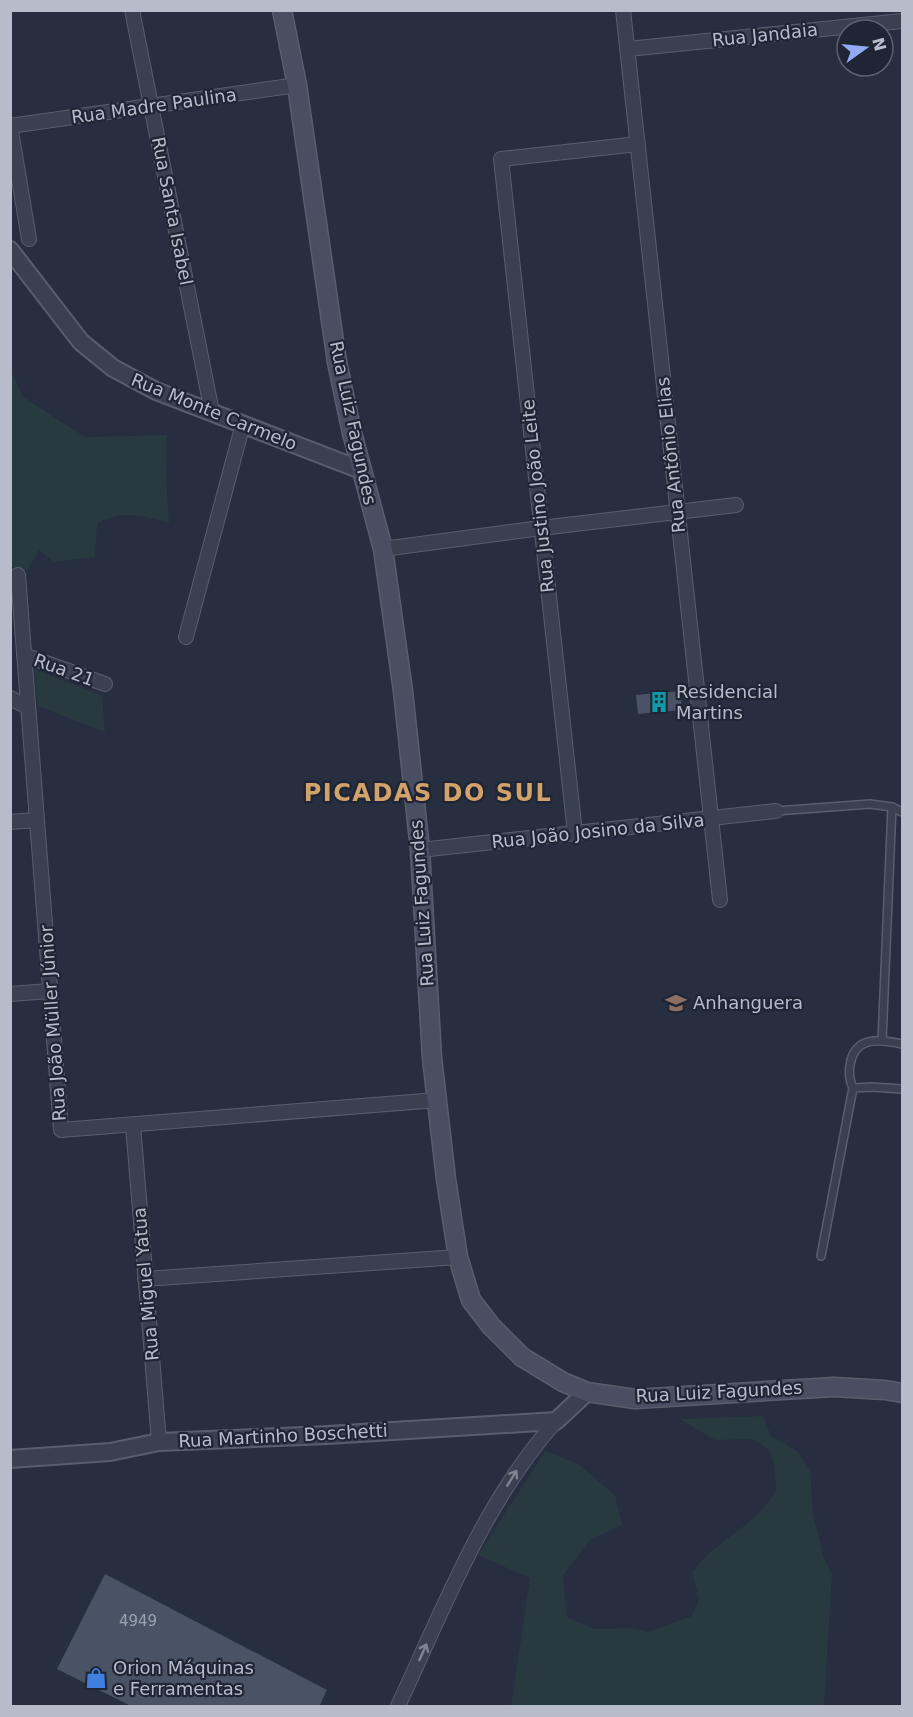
<svg xmlns="http://www.w3.org/2000/svg" width="913" height="1717" font-family="'DejaVu Sans',sans-serif">
  <style>
    .green { fill: #283a40 }
    .building { fill: #4a5266 }
    .lines { fill: none; stroke-linecap: round; stroke-linejoin: round }
    .service-casing { stroke: #585e6d; stroke-width: 10 }
    .minor-casing { stroke: #585e6d; stroke-width: 16 }
    .tertiary-casing { stroke: #585e6d; stroke-width: 20 }
    .secondary-casing { stroke: #585e6d; stroke-width: 21 }
    .service { stroke: #3a404f; stroke-width: 7 }
    .minor { stroke: #3a404f; stroke-width: 14 }
    .tertiary { stroke: #3a404f; stroke-width: 16 }
    .secondary { stroke: #484f62; stroke-width: 18 }
    .oneway { stroke: #7f8493 }
    .labels { text-anchor: middle; stroke-width: 4.5; stroke-linejoin: round; paint-order: stroke }
    .number-label { font-size: 15px; fill: #9ca2b1 }
    .street-label { font-size: 18px; fill: #b7bcca; stroke: #1f2534 }
    .poi-label { font-size: 18px; fill: #b7bcca; stroke: #1f2534; text-anchor: start }
    .district-label { font-size: 24px; font-weight: bold; letter-spacing: 1.5px; fill: #d1a36a; stroke: #1f2534 }
  </style>
  <rect width="100%" height="100%" fill="#262e3f"/>
  <g class="green">
    <path d="M11 371 23 397 85 437 167 435 166 473 169 523C142 516 124 510 97 523L95 557 54 562 39 550 28 570 11 567Z"/>
    <polygon points="34,669 102,696 105,732 38,706"/>
    <polygon points="763,1416 771,1436 798,1452 810,1470 813,1515 824,1558 832,1574 824,1706 511,1706 530,1578 478,1555 545,1451 578,1464 615,1495 622,1525 590,1540 563,1575 567,1617 594,1629 629,1628 648,1632 692,1616 699,1599 692,1572 709,1553 754,1518 766,1505 776,1491 775,1468 770,1451 753,1439 715,1440 680,1419"/>
  </g>
  <g class="building">
    <polygon points="680,691 682,710 638,714 636,695"/>
    <polygon points="105,1574 327,1690 319,1707 133,1707 57,1669"/>
  </g>
  <g class="lines">
    <defs>
      <g id="service">
        <polyline points="776,811 870,804 892,807 902,812"/>
        <polyline points="882,1041 892,807"/>
        <path d="M853 1088C846 1073 849 1047 868 1042 878 1039 892 1042 902 1044"/>
        <polyline points="821,1256 853,1088 872,1087 902,1089"/>
      </g>
      <g id="minor">
        <polyline points="132,10 212,412"/>
        <polyline points="623,10 720,900"/>
        <polyline points="628,49 902,21"/>
        <polyline points="10,125 29,239"/>
        <polyline points="10,126 297,85"/>
        <polyline points="383,549 541,528 736,505"/>
        <polyline points="18,575 61,1130 437,1100"/>
        <polyline points="186,637 243,424"/>
        <polyline points="24,655 105,684"/>
        <polyline points="10,698 28,707"/>
        <polyline points="10,822 37,820"/>
        <polyline points="575,833 501,159 638,144"/>
        <polyline points="420,850 776,811"/>
        <polyline points="10,994 50,991"/>
        <polyline points="133,1125 159,1442"/>
        <polyline points="145,1279 458,1257"/>
        <path d="M398 1706C444 1608 483 1503 556 1421"/>
      </g>
      <g id="tertiary">
        <polyline points="10,250 81,342 113,368 156,391 361,470"/>
        <polyline points="10,1459 110,1452 159,1442 328,1435 556,1421 587,1392"/>
      </g>
      <polyline id="secondary" points="282,10 297,85 337,362 352,433 383,549 403,691 420,850 432,1058 446,1179 458,1257 471,1300 491,1326 522,1357 563,1382 587,1392 635,1399 834,1387 885,1390 902,1393"/>
    </defs>
    <use href="#service" class="service-casing"/>
    <use href="#minor" class="minor-casing"/>
    <use href="#tertiary" class="tertiary-casing"/>
    <use href="#secondary" class="secondary-casing"/>
    <use href="#service" class="service"/>
    <use href="#minor" class="minor"/>
    <use href="#tertiary" class="tertiary"/>
    <use href="#secondary" class="secondary"/>
  </g>
  <defs><path id="oneway-shaft" d="M-6 0H5M1.5-3L5.5 0L1.5 3" fill="none" stroke-width="1.6" stroke-linecap="round" stroke-linejoin="round" transform="scale(1.5)"/></defs>
  <g class="oneway">
    <use href="#oneway-shaft" transform="translate(512 1478) rotate(-58)"/>
    <use href="#oneway-shaft" transform="translate(423 1652) rotate(-66)"/>
  </g>
  <defs>
    <symbol id="building-bare" viewBox="-9 -9 18 18"><path d="M-4-6H4V6H1V3H-1V6H-4ZM-2.5-4.3h1.7v1.8h-1.7ZM.8-4.3h1.7v1.8H.8ZM-2.5-1h1.7V.8h-1.7ZM.8-1h1.7V.8H.8Z" fill="#0f9aa8" stroke="#1f2534" stroke-width="2.5" paint-order="stroke"/></symbol>
    <symbol id="university-bare" viewBox="-9 -9 18 18"><path d="M0-5L7-2L0 1L-7-2ZM-4 1L0 2.5L4 1V4Q0 6-4 4Z" fill="#8d6e63" stroke="#1f2534" stroke-width="2.5" paint-order="stroke"/></symbol>
    <symbol id="shop-bare" viewBox="-9 -9 18 18"><path d="M-5-2.5h2.3a2.7 3.5 0 0 1 5.4 0H5L5.5 6h-11ZM-1.5-2.5h3a1.5 2.3 0 0 0-3 0Z" fill="#3f7fe0" stroke="#1f2534" stroke-width="2.5" paint-order="stroke"/></symbol>
  </defs>
  <g fill-rule="evenodd">
    <use href="#building-bare" x="644" y="687" width="30" height="30"/>
    <use href="#university-bare" x="661" y="988" width="30" height="30"/>
    <use href="#shop-bare" x="81" y="1663" width="30" height="30"/>
  </g>
  <g class="labels">
    <g class="number-label">
      <text x="138" y="1626">4949</text>
    </g>
    <g class="street-label">
      <text transform="translate(765 35) rotate(-6)" y="6">Rua Jandaia</text>
      <text transform="translate(154 106) rotate(-8)" y="6">Rua Madre Paulina</text>
      <text transform="translate(172 211) rotate(79)" y="6">Rua Santa Isabel</text>
      <text transform="translate(214 412) rotate(22)" y="6">Rua Monte Carmelo</text>
      <text transform="translate(353 423) rotate(78)" y="6">Rua Luiz Fagundes</text>
      <text transform="translate(671 455) rotate(-96)" y="6">Rua Antônio Elias</text>
      <text transform="translate(538 496) rotate(-96)" y="6">Rua Justino João Leite</text>
      <text transform="translate(64 670) rotate(20)" y="6">Rua 21</text>
      <text transform="translate(598 831) rotate(-6)" y="6">Rua João Josino da Silva</text>
      <text transform="translate(422 903) rotate(-94)" y="6">Rua Luiz Fagundes</text>
      <text transform="translate(53 1023) rotate(-94)" y="6">Rua João Müller Júnior</text>
      <text transform="translate(146 1284) rotate(-95)" y="6">Rua Miguel Yatua</text>
      <text transform="translate(719 1392) rotate(-3)" y="6">Rua Luiz Fagundes</text>
      <text transform="translate(283 1436) rotate(-3)" y="6">Rua Martinho Boschetti</text>
    </g>
    <g class="poi-label">
      <text x="676" y="698">Residencial<tspan x="676" dy="21">Martins</tspan></text>
      <text x="693" y="1009">Anhanguera</text>
      <text x="113" y="1674">Orion Máquinas<tspan x="113" dy="21">e Ferramentas</tspan></text>
    </g>
    <g class="district-label">
      <text x="428" y="801">PICADAS DO SUL</text>
    </g>
  </g>
  <rect width="913" height="1717" fill="none" stroke="#b7bcca" stroke-width="24"/>
  <g transform="translate(865 48) rotate(75)"><circle r="28" fill="#1f2534" stroke="#5c6170" stroke-width="1.5"/>
  <path d="M0-4.5L10 22L0 15L-10 22Z" fill="#91abf4"/>
  <text y="-9" font-size="16" font-weight="bold" text-anchor="middle" fill="#b7bcca">N</text>
  </g>
</svg>
